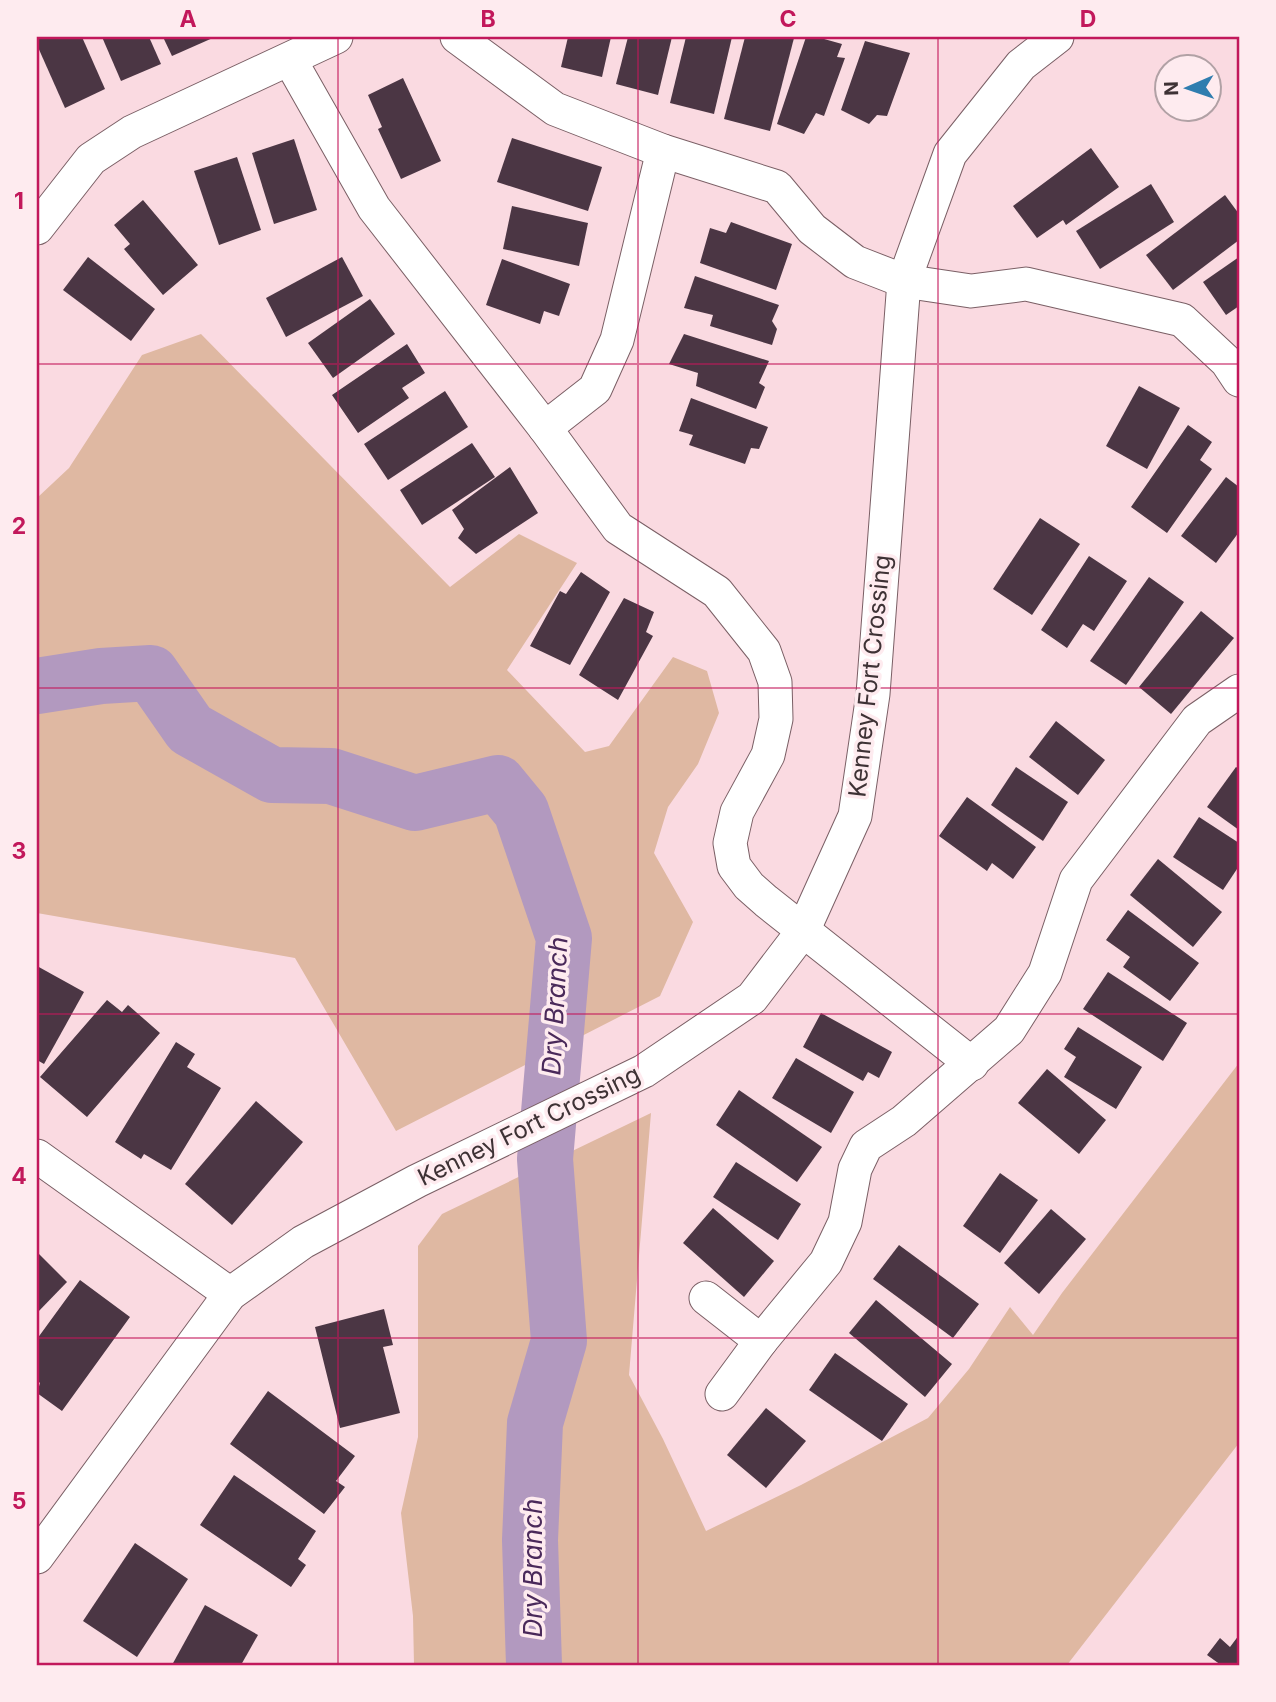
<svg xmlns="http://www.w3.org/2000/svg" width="1276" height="1702" font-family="Inter,sans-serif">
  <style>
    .green { fill: #dfb8a2 }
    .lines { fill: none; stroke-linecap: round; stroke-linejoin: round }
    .river { stroke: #b299bf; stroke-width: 56 }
    .building { fill: #4b3644 }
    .minor-casing { stroke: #7a5f65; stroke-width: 35 }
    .minor { stroke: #fff; stroke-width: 33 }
    .grid { fill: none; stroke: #c2185b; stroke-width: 2; stroke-opacity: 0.55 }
    .labels { text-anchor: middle; stroke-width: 7; stroke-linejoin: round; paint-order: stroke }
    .street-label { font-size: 24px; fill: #3e3235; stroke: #feebef }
    .water-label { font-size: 26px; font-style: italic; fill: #4a295a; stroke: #feebef }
    .neatline { fill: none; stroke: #c2185b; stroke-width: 2.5 }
    .grid-label { font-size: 23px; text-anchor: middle; font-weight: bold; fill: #c2185b }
  </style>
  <rect width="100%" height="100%" fill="#fadae1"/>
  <g class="green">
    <polygon points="201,334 450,587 519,534 577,563 507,670 585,752 609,746 673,657 707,671 719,713 698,764 668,807 654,853 693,922 660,996 396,1131 295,958 37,913 37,498 69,468 142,355"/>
    <polygon points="1239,1063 1239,1443 1067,1665 414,1665 413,1616 401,1513 418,1437 418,1246 442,1214 651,1113 629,1375 663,1439 706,1531 801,1485 928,1418 969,1369 1010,1307 1033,1335 1062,1293"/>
  </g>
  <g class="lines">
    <polyline class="river" points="37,686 101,676 151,673 190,729 272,775 331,776 415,803 498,783 521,811 564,938 545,1159 559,1341 535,1423 530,1540 534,1665"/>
  </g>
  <g class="building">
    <polygon points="37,37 82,37 105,89 65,108 37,45"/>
    <polygon points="102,37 149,37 161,64 121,81"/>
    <polygon points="163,37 215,37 172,56"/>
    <polygon points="568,37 611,37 602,77 561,67"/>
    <polygon points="628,37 672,37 658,95 616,84"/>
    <polygon points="686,37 732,37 714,114 670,103"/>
    <polygon points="745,37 794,38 770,131 724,119"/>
    <polygon points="806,37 817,37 842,44 837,57 845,58 824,116 816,113 804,134 777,124"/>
    <polygon points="865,41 910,53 887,116 877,115 869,124 841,110"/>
    <polygon points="403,78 441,161 401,179 378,129 382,127 368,95"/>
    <polygon points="512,138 602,167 588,211 497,182"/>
    <polygon points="294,139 317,210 274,224 252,153"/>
    <polygon points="1091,148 1119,187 1066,225 1063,220 1037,238 1013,206"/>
    <polygon points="237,157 261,230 219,245 194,171"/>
    <polygon points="1151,184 1174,222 1100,269 1076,231"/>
    <polygon points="1225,195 1239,214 1239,240 1173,290 1146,255"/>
    <polygon points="143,200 198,265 163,295 124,249 130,244 114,225"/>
    <polygon points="512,206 588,223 579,266 503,249"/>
    <polygon points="731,222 792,244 776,290 700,263 710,228 726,233"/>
    <polygon points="88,257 155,309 131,341 63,290"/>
    <polygon points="342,257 363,296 286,337 266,298"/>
    <polygon points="1239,257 1239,306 1226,315 1203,282"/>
    <polygon points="502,259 570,284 559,316 544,311 540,324 486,305"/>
    <polygon points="695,276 779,305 772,321 777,329 772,345 710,326 713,315 684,308"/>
    <polygon points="370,299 395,334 333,378 308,343"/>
    <polygon points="684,334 769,361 759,383 765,387 756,409 696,386 698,373 669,364"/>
    <polygon points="407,344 425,373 402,388 409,398 358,433 332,395"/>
    <polygon points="1139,386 1180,408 1147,469 1106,446"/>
    <polygon points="445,391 468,427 388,480 364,444"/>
    <polygon points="691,398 768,427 759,449 751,448 745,464 689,445 693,435 679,431"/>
    <polygon points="1188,425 1212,442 1200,460 1212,469 1167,533 1131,507"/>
    <polygon points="472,443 495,477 422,525 400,490"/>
    <polygon points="510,467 538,513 476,554 458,538 464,529 452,510"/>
    <polygon points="1226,477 1239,487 1239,532 1216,563 1181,536"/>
    <polygon points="1040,518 1080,544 1032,615 993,589"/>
    <polygon points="1089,556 1127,581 1094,631 1083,624 1067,648 1041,630"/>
    <polygon points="581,572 610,592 570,665 530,646 560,591 566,594"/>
    <polygon points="1149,577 1184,602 1126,685 1090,661"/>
    <polygon points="624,598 654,612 646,632 653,636 618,700 579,675"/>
    <polygon points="1201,611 1234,638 1171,714 1139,687"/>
    <polygon points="1056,721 1105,760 1078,795 1029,757"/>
    <polygon points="1016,767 1068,802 1043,841 991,805"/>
    <polygon points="1236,767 1239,769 1239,830 1207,807"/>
    <polygon points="967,797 1036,847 1013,879 992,863 987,871 939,836"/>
    <polygon points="1199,817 1239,843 1239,866 1223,890 1173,857"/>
    <polygon points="1158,859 1222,912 1193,947 1130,895"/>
    <polygon points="1128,910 1199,963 1170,1001 1123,967 1130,957 1106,940"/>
    <polygon points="37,966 84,992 44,1064 37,1060"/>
    <polygon points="1108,972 1187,1023 1163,1061 1083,1009"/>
    <polygon points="107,1000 122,1012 128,1005 160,1033 87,1117 40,1077"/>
    <polygon points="821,1013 892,1052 879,1078 868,1072 863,1081 803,1047"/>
    <polygon points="1078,1027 1142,1067 1116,1109 1064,1077 1076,1057 1064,1049"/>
    <polygon points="176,1042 195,1054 187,1067 221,1088 171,1170 144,1154 141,1159 115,1142"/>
    <polygon points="796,1058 854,1092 831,1133 772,1098"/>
    <polygon points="1047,1069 1106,1120 1079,1154 1018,1103"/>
    <polygon points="739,1090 822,1147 797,1182 716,1125"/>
    <polygon points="256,1101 303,1142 232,1225 185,1184"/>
    <polygon points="736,1162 801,1204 778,1240 713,1197"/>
    <polygon points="1000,1173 1038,1200 1000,1253 963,1226"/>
    <polygon points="713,1208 774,1261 744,1297 683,1243"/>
    <polygon points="1051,1209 1086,1239 1039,1294 1004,1263"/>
    <polygon points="899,1245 979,1304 953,1338 873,1279"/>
    <polygon points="37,1252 67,1282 37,1313"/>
    <polygon points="80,1280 130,1317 62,1411 37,1393 40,1383 37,1380 37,1339"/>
    <polygon points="876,1300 952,1364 925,1397 849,1333"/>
    <polygon points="384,1309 393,1345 383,1347 400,1413 340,1428 315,1327"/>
    <polygon points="835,1353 908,1404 882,1441 809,1390"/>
    <polygon points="268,1391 355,1456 336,1481 345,1487 324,1514 230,1444"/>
    <polygon points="766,1408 806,1441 766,1488 727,1455"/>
    <polygon points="234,1475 316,1531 298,1559 306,1565 291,1587 200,1525"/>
    <polygon points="135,1543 188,1579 137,1657 83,1621"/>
    <polygon points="205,1605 258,1635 241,1665 172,1665"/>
    <polygon points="1239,1635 1239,1665 1221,1665 1207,1655 1220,1638 1230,1647"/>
  </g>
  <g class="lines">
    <defs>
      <g id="minor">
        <polyline points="457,37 555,109 663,151 777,187 812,229 855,262 904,281 971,291 1026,284 1182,320 1227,362 1239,380"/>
        <polyline points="290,60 374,208 545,428 618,528 717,592 764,651 775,682 776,719 768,755 737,812 730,843 734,866 749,886 766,901 972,1064"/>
        <polyline points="37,228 91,159 132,132 336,37"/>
        <polyline points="545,428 595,389 617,340 663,151"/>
        <polyline points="37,1156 230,1294"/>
        <polyline points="706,1298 761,1341"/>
        <polyline points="722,1394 761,1341 826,1262 845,1222 855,1169 866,1146 904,1121 1009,1030 1045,973 1076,880 1197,720 1239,691"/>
        <polyline points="37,1557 230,1294 303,1242 417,1181 644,1071 752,998 803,931 855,816 873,694 904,281 950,154 1021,65 1057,37"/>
      </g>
    </defs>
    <use href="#minor" class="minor-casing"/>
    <use href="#minor" class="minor"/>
  </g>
  <path class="grid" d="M338 37V1665M638 37V1665M938 37V1665M37 364H1239M37 688H1239M37 1014H1239M37 1338H1239"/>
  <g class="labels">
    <g class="street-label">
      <text transform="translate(870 676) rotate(-84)" y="8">Kenney Fort Crossing</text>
      <text transform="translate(529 1126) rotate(-26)" y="8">Kenney Fort Crossing</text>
    </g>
    <g class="water-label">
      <text transform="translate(555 1006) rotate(-87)" y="9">Dry Branch</text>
      <text transform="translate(533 1568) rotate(-90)" y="9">Dry Branch</text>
    </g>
  </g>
  <rect width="1276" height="1702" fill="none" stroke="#feebef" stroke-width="77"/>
  <g transform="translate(1188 88) rotate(268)"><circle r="33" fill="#feebef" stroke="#b1a1a5" stroke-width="2"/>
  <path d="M0-5L12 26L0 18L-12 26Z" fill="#2f7daf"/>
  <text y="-10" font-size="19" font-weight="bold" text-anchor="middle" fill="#3e3235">N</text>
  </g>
  <rect x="38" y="38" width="1200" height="1626" class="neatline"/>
  <g class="grid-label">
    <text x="188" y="27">A</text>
    <text x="488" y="27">B</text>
    <text x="788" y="27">C</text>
    <text x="1088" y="27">D</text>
    <text x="19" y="209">1</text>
    <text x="19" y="534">2</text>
    <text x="19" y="859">3</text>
    <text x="19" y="1184">4</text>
    <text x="19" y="1509">5</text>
  </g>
</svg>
